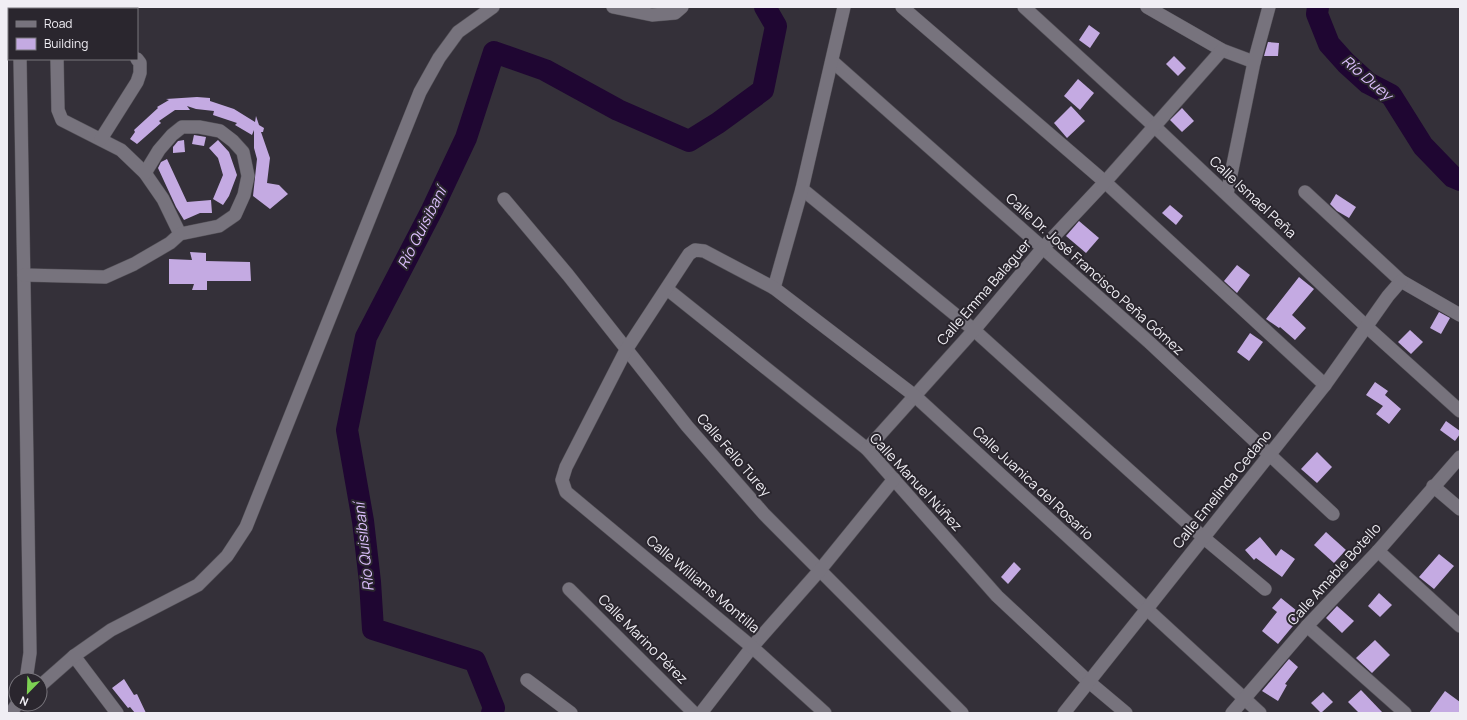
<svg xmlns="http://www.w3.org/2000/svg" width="1467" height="720" font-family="Manrope,sans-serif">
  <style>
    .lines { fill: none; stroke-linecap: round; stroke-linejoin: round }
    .river { stroke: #1f0632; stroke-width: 22 }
    .building { fill: #c4aae2 }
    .minor-casing { stroke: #535057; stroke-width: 14 }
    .minor { stroke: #77737d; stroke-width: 13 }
    .labels { text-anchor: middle; stroke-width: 4; stroke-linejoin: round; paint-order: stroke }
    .street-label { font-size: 14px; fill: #f0eef4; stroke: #2a262e }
    .water-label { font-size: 15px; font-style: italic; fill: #dbbefc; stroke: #2a262e }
  </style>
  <rect width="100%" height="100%" fill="#343039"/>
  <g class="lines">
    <g class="river">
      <polyline points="1318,7 1317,14 1329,44 1346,63 1368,83 1391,95 1423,146 1453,177 1460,180"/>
      <polyline points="492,713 494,708 475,661 373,629 370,582 363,521 347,430 366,337 432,210 466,138 494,52 545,70 618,110 689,141 718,123 763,90 776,26 765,7"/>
    </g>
  </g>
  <g class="building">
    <polygon points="1089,25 1100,33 1090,48 1079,40"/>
    <polygon points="1268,42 1279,43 1278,56 1264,56"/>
    <polygon points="1174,56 1186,68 1178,76 1166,64"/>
    <polygon points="1078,79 1094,93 1080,110 1064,96"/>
    <polygon points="197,97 210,98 210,101 234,109 255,122 256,116 259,125 264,128 263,132 261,132 270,158 267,183 279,185 288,194 270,209 253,196 257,159 254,148 254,130 252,135 235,125 237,123 213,115 214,111 196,109 187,106 190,110 175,110 159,121 161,123 137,144 130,139 135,132 134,130 158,108 157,107 169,100 166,99"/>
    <polygon points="1071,106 1085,121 1067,138 1054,123"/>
    <polygon points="1182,108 1194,121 1182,132 1170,120"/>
    <polygon points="194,135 206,137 204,146 192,144"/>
    <polygon points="184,140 185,152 173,153 173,147 178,141"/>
    <polygon points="218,140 229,152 237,175 229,196 223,205 213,199 223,175 218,158 209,148"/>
    <polygon points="167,159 187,202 211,200 212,213 200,213 184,220 176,207 158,168 161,162"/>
    <polygon points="1336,194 1356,207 1349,218 1337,211 1330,204"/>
    <polygon points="1170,205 1183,216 1176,225 1162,213"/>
    <polygon points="1079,221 1099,238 1086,253 1066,236"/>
    <polygon points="190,252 206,253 206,261 250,262 251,281 207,281 207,290 192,290 194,284 169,284 169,259 192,260"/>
    <polygon points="1237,265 1250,275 1237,293 1224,281"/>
    <polygon points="1299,277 1314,289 1292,315 1306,328 1295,340 1280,327 1279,328 1266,319"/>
    <polygon points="1439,312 1450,318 1441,334 1430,328"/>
    <polygon points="1410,330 1423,342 1411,354 1398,342"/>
    <polygon points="1250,333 1263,342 1249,361 1237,352"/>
    <polygon points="1375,382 1388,391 1385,395 1401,409 1389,424 1376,414 1383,406 1366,395"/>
    <polygon points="1446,421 1460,431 1460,434 1455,441 1440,430"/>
    <polygon points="1317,452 1332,467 1317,483 1301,469"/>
    <polygon points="1326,532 1346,550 1334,563 1314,545"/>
    <polygon points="1260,537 1276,556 1281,549 1295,559 1282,577 1256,558 1254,560 1245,550"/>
    <polygon points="1439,554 1454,566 1434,589 1419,577"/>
    <polygon points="1014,562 1021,569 1008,584 1001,577"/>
    <polygon points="1379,593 1392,605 1380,617 1368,606"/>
    <polygon points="1281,598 1302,615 1278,644 1262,631 1277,612 1272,608"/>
    <polygon points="1337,606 1354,621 1342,633 1326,618"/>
    <polygon points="1375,640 1390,655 1372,673 1356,658"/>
    <polygon points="1289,659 1298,667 1285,684 1287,685 1278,701 1262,691"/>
    <polygon points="124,679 134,695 137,694 146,713 135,713 130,707 128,708 112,688"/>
    <polygon points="1361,690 1383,713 1359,713 1348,702"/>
    <polygon points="1445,691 1460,702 1460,713 1429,713"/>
    <polygon points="1323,692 1333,702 1321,713 1311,703"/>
  </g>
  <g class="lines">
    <defs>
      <g id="minor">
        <polyline points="12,7 13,9"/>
        <polyline points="613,7 652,15 675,13 682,7"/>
        <polyline points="902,7 1105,182 1325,385"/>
        <polyline points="1024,7 1154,126 1367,327 1460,411"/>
        <polyline points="1147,7 1222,50 1254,62"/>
        <path d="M20 59C25 257 26 455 30 653L26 680"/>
        <polyline points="57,59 58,110 62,120 121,150 145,173 163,199 180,234"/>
        <polyline points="832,61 1149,342 1333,514"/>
        <polyline points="101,139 137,82 140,73 140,63 137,59"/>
        <polyline points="802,189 974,330 1204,538 1265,589"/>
        <polyline points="1305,192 1401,281 1460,315"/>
        <polyline points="1227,194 1254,62 1269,7"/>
        <polyline points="504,199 568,275 687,426 764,514 962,713"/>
        <polyline points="24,275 105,277 134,264 170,243 180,234 219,226 235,215 244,195 248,176 243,152 233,141 220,131 199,127 182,127 172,135 159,150 145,173"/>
        <polyline points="774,288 802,189 844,7"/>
        <polyline points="667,289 867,449 997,596 1089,682 1126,713"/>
        <polyline points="867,449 974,330 1042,249 1105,182 1222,50"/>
        <polyline points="1433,486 1460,509"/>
        <polyline points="1378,551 1460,626"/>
        <polyline points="569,589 694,713"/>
        <polyline points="1307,626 1405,713"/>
        <polyline points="74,656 117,713"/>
        <polyline points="527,680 571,713"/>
        <polyline points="40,686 74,656 111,630 198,585 227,556 246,527 420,92 439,58 458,32 493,7"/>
        <polyline points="11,713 17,704"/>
        <polyline points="701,713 752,647 820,570 894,479"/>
        <polyline points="825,713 752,647 566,492 562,480 566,467 626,350 689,254 695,250 704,251 774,288 915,396 1260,713"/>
        <polyline points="1064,713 1325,385 1388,296 1401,281"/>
        <polyline points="1232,713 1307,626 1378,551 1460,457"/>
      </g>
    </defs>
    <use href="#minor" class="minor-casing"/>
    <use href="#minor" class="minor"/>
  </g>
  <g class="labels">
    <g class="street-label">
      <text transform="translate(1253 197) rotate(43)" y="5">Calle Ismael Peña</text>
      <text transform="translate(1095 274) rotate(42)" y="5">Calle Dr. José Francisco Peña Gómez</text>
      <text transform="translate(984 292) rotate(-49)" y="5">Calle Emma Balaguer</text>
      <text transform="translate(734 455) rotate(49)" y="5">Calle Fello Turey</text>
      <text transform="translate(916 482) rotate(47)" y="5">Calle Manuel Núñez</text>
      <text transform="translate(1033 483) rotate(43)" y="5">Calle Juanica del Rosario</text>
      <text transform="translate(1222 489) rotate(-51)" y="5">Calle Emelinda Cedano</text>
      <text transform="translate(1334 574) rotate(-48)" y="5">Calle Amable Botello</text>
      <text transform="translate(703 584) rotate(40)" y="5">Calle Williams Montilla</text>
      <text transform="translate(643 639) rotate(45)" y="5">Calle Marino Pérez</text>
    </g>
    <g class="water-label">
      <text transform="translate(1367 78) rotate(40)" y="5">Río Duey</text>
      <text transform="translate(422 228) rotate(-63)" y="5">Río Quisibaní</text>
      <text transform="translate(364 547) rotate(-96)" y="5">Río Quisibaní</text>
    </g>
  </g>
  <rect width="1467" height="720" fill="none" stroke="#f0eef4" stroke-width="16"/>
  <rect x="8" y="8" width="130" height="52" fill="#2a262e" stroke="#79767d"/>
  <rect x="16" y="21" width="20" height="6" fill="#77737d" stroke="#79767d"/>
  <text x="44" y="28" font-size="12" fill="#f0eef4">Road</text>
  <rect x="16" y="38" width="20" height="12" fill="#c4aae2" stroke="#79767d"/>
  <text x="44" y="48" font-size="12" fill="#f0eef4">Building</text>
  <g transform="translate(28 692) rotate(203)"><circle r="19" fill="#2a262e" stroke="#79767d"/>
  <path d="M0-3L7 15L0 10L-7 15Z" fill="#7dd153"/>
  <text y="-6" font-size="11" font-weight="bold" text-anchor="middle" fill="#f0eef4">N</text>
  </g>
</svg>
